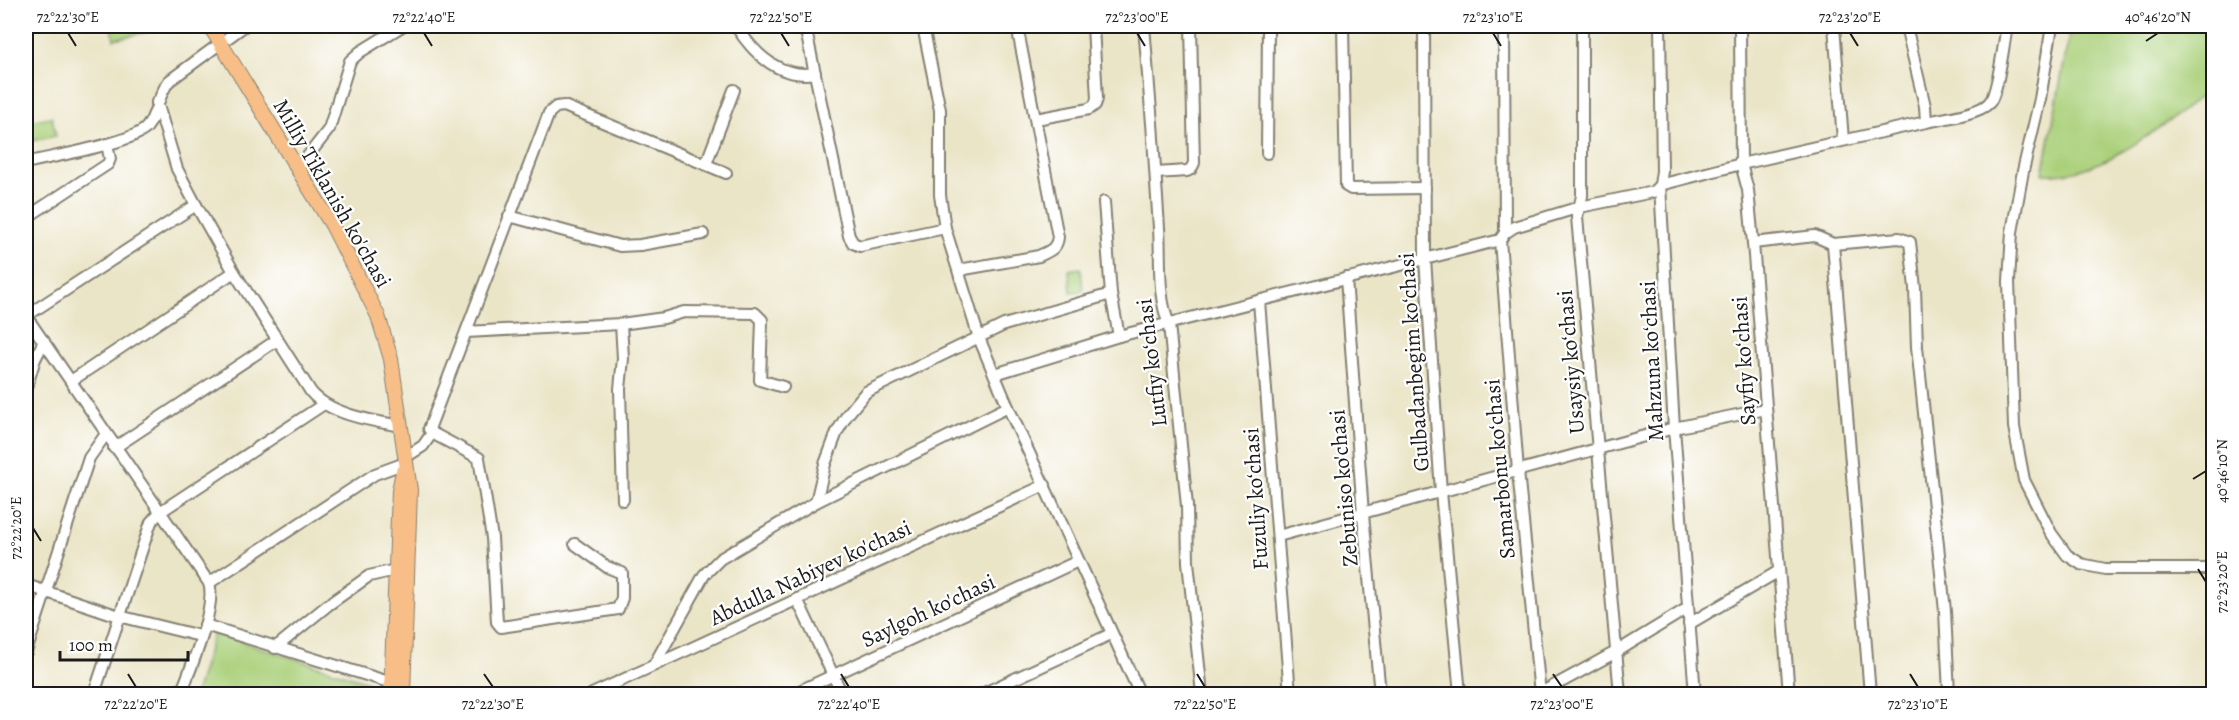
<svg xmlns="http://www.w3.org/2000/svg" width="2239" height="720" font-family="Alegreya,serif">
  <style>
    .green { fill: #aad07a; stroke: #63764b; stroke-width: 1.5 }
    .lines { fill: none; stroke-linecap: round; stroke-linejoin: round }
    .minor-casing { stroke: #848072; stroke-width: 14 }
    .major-casing { stroke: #848072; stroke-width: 16 }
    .minor { stroke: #fff; stroke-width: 10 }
    .major { stroke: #f7be87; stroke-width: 14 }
    .ticks { fill: none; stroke: #1c1c1c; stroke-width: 2 }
    .labels { text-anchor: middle; stroke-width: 4.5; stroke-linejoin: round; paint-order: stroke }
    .street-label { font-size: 22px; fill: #1c1c1c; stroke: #fff }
    .neatline { fill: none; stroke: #1c1c1c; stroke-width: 2 }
    .ticks-label { font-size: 15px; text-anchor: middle; fill: #1c1c1c }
  </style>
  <rect width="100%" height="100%" fill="#fff"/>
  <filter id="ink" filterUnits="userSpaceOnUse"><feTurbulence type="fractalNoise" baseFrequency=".0167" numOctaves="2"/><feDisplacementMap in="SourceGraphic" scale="12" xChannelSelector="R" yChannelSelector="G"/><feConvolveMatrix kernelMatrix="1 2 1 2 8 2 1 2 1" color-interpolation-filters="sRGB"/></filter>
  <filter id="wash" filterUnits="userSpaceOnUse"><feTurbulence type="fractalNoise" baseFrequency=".008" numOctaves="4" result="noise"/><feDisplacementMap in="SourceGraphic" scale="24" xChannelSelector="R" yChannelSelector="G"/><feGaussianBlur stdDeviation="1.35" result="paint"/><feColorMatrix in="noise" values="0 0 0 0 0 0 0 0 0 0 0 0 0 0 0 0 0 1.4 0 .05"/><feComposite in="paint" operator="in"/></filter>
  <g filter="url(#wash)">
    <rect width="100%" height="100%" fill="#ebe5c8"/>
    <g class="green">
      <polygon points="112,26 144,26 146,32 114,39"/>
      <path d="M2071 26H2213V88C2167 121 2102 179 2043 174Z"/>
      <polygon points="52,117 56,136 26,142 26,122"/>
      <polygon points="1081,268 1083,291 1071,292 1069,270"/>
      <polygon points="214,633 375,684 376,694 195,694"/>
    </g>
  </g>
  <g filter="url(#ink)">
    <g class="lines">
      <defs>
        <g id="minor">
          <path d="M736 26C754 54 780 79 815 73"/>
          <polyline points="805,26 849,236 853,243 860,246 945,228"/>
          <polyline points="923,26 940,110 940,195 945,228 979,338 1008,407 1140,694"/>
          <path d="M1144 26C1150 93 1155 160 1159 228 1161 259 1157 295 1169 324L1187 506 1188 562 1202 694"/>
          <polyline points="1343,26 1346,186 1351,189 1425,188"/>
          <polyline points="1424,26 1425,259 1441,492 1460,694"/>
          <polyline points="1504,26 1505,233"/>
          <polyline points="1582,26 1582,196 1577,217 1620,694"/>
          <polyline points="1660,26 1662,171 1660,185 1674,428 1695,694"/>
          <polyline points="1740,26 1741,164 1748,190 1753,243 1789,694"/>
          <polyline points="1834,26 1843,140"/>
          <polyline points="2052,26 2040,99 2023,171 2012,232 2009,281 2014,427 2024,480 2051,533 2067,555 2081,564 2105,569 2214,569"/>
          <path d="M157 102 177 169 196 205 234 272 311 392C330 415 374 421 401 426"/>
          <polyline points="1036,119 1089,109 1095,105 1097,99 1093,26"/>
          <path d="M1926 122C1941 119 1979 114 1989 103 1998 94 2004 41 2007 26"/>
          <polyline points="1267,153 1268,26"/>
          <path d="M26 163C49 157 134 143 147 127 157 114 158 95 169 81L244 26"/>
          <polyline points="706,164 734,90"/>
          <polyline points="297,170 329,129 350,61 360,52 402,26"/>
          <polyline points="1156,173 1187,171 1191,169 1194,163 1191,26"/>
          <polyline points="1104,202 1111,294 1119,336"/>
          <polyline points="509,216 620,246 640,245 703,234"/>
          <polyline points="26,218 108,164 110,159 107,144"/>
          <polyline points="1500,240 1518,471 1540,694"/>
          <polyline points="1753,243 1815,236 1833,244 1899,238 1910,242 1915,288 1917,347 1945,611 1949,694"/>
          <polyline points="1833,244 1870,694"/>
          <path d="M959 270 1039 256C1049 251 1057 249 1058 237L1017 26"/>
          <polyline points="1346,278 1363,514 1380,694"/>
          <polyline points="1259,301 1290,694"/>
          <path d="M26 316 209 583C217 607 190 669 181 694"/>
          <polyline points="26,316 196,205"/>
          <polyline points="621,324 623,358 620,389 623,500"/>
          <polyline points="466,332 621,324 664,318 684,312 755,313 762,320 760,380 783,387"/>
          <polyline points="995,374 1119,336 1500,240 1505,233 1514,227 1580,207 1653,192 1660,185 1741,164 1926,122 1925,106 1906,26"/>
          <polyline points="71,381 234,272"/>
          <polyline points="26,388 35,359 44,341"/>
          <polyline points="114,448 277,340"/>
          <polyline points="404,458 423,446 432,433"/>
          <polyline points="816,502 825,464 837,432 847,415 866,392 1004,325 1111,294"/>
          <polyline points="1278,536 1674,428 1766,409"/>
          <polyline points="575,544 607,567 622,573 622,598 618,609 501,627 497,622 492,538 479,458 432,433 429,429 549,113 556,107 564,106 726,173"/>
          <polyline points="209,583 375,474 405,463"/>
          <polyline points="26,585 119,616 200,636"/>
          <polyline points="797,599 842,694"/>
          <polyline points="1689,624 1779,571"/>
          <polyline points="205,625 392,683"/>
          <polyline points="275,648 328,605 369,576 396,570"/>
          <polyline points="26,652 89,458 106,434"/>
          <polyline points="654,665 704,575 720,559 816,502 1008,407"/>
          <polyline points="94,694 151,522 160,512 324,404"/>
          <polyline points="592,694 1045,485"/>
          <polyline points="793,694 1078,561"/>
          <polyline points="982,694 1111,634"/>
          <polyline points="1539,694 1616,652 1688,608"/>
        </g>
        <g id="major">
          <polyline points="210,26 332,225 378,316 391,359 410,490 403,694"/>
          <polyline points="391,694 399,491 403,471"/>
        </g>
      </defs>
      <use href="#minor" class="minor-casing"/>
      <use href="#major" class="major-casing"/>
      <use href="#minor" class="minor"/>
      <use href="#major" class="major"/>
    </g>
  </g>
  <path class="ticks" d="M68 33 76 46M424 33 432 46M781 33 789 46M1137 33 1145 46M1493 33 1501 46M1850 33 1858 46M2146 41 2158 33M2193 479 2206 471M33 528 41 541M2198 569 2206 582M128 674 136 687M484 674 493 687M841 674 849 687M1197 674 1205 687M1553 674 1562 687M1910 674 1918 687"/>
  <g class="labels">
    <g class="street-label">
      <text transform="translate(333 193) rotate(60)" y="8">Milliy Tiklanish ko'chasi</text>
      <text transform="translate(1651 361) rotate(-93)" y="8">Mahzuna koʻchasi</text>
      <text transform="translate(1743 361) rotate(-94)" y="8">Sayfiy koʻchasi</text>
      <text transform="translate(1413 362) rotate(-94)" y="8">Gulbadanbegim koʻchasi</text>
      <text transform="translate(1570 362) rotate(-95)" y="8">Usaysiy koʻchasi</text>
      <text transform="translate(1151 363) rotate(-97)" y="8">Lutfiy koʻchasi</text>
      <text transform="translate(1499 469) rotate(-95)" y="8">Samarbonu koʻchasi</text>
      <text transform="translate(1343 488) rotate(-95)" y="8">Zebuniso ko'chasi</text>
      <text transform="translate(1255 499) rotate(-94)" y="8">Fuzuliy koʻchasi</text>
      <text transform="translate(810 572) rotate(-25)" y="8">Abdulla Nabiyev ko'chasi</text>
      <text transform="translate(928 610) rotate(-25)" y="8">Saylgoh ko'chasi</text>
    </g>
  </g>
  <rect width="2239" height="720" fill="none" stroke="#fff" stroke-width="66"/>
  <path d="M60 651v9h128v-9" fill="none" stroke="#1c1c1c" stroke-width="3"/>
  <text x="69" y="651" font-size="18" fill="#1c1c1c" stroke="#ffffff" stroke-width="4.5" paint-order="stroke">100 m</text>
  <rect x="33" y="33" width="2173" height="654" class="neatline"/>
  <g class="ticks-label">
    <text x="68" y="22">72°22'30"E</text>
    <text x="424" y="22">72°22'40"E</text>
    <text x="781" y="22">72°22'50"E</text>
    <text x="1137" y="22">72°23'00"E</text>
    <text x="1493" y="22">72°23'10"E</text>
    <text x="1850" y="22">72°23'20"E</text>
    <text x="2158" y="22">40°46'20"N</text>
    <text transform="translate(2222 471) rotate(-90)" y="5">40°46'10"N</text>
    <text transform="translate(16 528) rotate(-90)" y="5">72°22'20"E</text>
    <text transform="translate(2222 582) rotate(-90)" y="5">72°23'20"E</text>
    <text x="136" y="709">72°22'20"E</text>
    <text x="493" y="709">72°22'30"E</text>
    <text x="849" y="709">72°22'40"E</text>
    <text x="1205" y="709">72°22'50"E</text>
    <text x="1562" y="709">72°23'00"E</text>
    <text x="1918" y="709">72°23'10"E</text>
  </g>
</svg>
